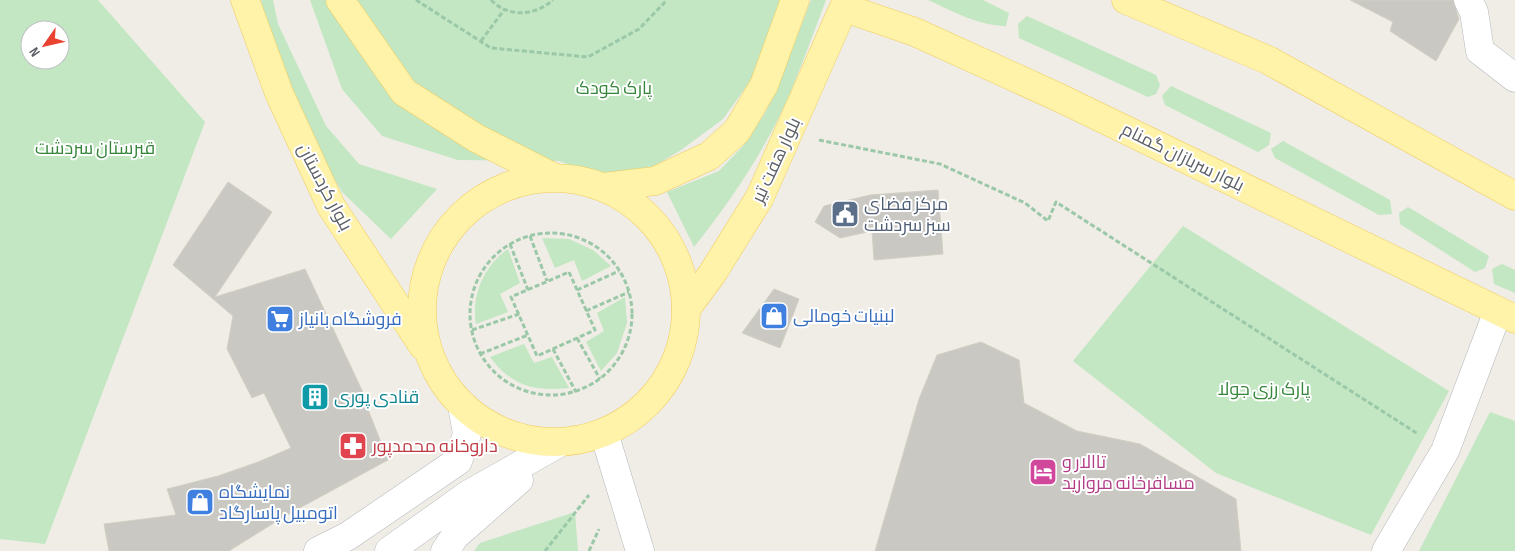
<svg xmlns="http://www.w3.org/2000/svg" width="1515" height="551" font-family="'Sofia Sans Condensed',Cairo,sans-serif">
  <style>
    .green { fill: #c2e7c2; fill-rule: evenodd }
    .building { fill: #cac8c2; stroke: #d4cfc3 }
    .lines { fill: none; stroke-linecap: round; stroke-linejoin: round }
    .street-casing { stroke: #b5b7bc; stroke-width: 29 }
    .secondary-casing { stroke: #b6b9bf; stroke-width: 29 }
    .primary-casing { stroke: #f2cb5c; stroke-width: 29 }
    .path { stroke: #9bc8a8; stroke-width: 3; stroke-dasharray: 5 2.5; stroke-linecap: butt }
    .street { stroke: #fff; stroke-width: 28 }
    .secondary { stroke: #fff; stroke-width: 28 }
    .primary { stroke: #fff3aa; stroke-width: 28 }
    .labels { text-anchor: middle; stroke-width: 4; stroke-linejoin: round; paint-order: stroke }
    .park-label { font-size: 18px; fill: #35853a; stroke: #fff }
    .street-label { font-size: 18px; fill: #5d6166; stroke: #fff }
    .service-label { font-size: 18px; fill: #4e5e75; stroke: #fff; text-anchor: start }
    .shop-label { font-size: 18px; fill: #366cbe; stroke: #fff; text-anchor: start }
    .culture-label { font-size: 18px; fill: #0d838f; stroke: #fff; text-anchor: start }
    .health-label { font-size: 18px; fill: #be3a42; stroke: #fff; text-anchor: start }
    .hotel-label { font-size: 18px; fill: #b23c85; stroke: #fff; text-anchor: start }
  </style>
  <rect width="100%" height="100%" fill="#efede5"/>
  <g class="green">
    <path d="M0 0H98L205 122 45 544 0 539ZM30 30H60V60H30Z"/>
    <polygon points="261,0 273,0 278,24 326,126 359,164 437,189 391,239 342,192 306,130 266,22"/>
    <polygon points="310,0 789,0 781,38 723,119 681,150 623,185 559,161 458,160 382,136 342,89"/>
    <path d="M811 0H826C814 32 802 64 789 96 765 150 731 201 694 247L667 192 719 171 743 146 765 113 778 86Z"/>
    <path d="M928 0H983L1009 13 1006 26C980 26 952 11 928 0Z"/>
    <polygon points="1027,16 1156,75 1160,85 1156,94 1148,97 1019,38 1018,24"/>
    <polygon points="1171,86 1271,133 1269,145 1258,152 1165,105 1162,96"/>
    <polygon points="1283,141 1390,200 1392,214 1379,215 1275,158 1271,149"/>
    <polygon points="1408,207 1489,256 1485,268 1475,272 1400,224 1399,213"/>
    <polygon points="1183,226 1449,391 1371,535 1216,473 1073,361"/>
    <polygon points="542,238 569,239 593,250 611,266 582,281 574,260 555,268"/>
    <path d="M508 249 520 283 500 294 508 312 476 324C471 295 484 266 508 249Z"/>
    <polygon points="1502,264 1515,270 1515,293 1494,284 1492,269"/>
    <polygon points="625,297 627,323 617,353 601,371 586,342 604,331 597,313"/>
    <path d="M524 344 534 363 552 357 569 388C545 390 527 390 507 375 500 370 495 363 490 357Z"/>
    <polygon points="1490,412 1515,421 1515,551 1419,551"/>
    <polygon points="575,512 578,551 474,551 480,543"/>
  </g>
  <g class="building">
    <polygon points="1350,0 1453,0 1459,19 1436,61 1390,31 1393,22"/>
    <polygon points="228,182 272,212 215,297 305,269 367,401 365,402 388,460 285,516 229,551 109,551 104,524 176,515 167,489 218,476 258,462 291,448 264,393 252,398 227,349 233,316 173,265"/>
    <polygon points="938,190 943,254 874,260 872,231 840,238 815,222 824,206 870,195"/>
    <polygon points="774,289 799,299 780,348 742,333"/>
    <polygon points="981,342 1019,360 1024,403 1077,431 1140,444 1236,499 1241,551 875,551 919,399 937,355"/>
  </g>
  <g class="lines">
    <defs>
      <g id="street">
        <polyline points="1468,0 1474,12 1480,51 1515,78"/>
        <polyline points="604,433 640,551"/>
        <polyline points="1386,551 1445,451 1498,311"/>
      </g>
      <g id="secondary">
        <polyline points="318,551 348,536 458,461 467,434 462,405"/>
        <polyline points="389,551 469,494 561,442"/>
        <polyline points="445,551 455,536 519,480"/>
      </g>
      <g id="primary">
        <polyline points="245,0 279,93 331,206 423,346"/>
        <polyline points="340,0 404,92 476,138 553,177"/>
        <polyline points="1126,0 1268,60 1515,196"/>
        <polyline points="845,8 915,32 1060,98 1515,319"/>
        <circle cx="554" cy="310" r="132"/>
        <polyline points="604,187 655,181 709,156 737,131 764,85 795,0"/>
        <polyline points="686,309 712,274 760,197 847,0"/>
      </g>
    </defs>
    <use href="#street" class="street-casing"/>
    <use href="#secondary" class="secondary-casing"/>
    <use href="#primary" class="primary-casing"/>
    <g class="path">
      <polyline points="416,0 491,48 588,57 639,29 667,0"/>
      <path d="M491 0C509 18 534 16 553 0"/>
      <polyline points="481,41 504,10"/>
      <polyline points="819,140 940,164 1025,203 1048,221 1056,202 1418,434"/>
      <circle cx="551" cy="314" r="81"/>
      <polyline points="530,236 547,281"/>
      <polyline points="510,244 528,290"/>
      <polygon points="569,272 595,330 537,356 511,297"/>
      <polyline points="577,290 619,271"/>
      <polyline points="586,311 629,292"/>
      <polyline points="472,330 519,314"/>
      <polyline points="577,338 600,379"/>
      <polyline points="553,349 576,392"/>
      <polyline points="480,354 528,335"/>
      <polyline points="545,551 589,495"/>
      <polyline points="589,551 599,529"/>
    </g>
    <use href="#street" class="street"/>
    <use href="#secondary" class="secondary"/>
    <use href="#primary" class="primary"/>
  </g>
  <defs>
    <symbol id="civic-square" viewBox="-11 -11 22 22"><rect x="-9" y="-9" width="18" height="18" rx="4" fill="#5c6f8a" stroke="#fff"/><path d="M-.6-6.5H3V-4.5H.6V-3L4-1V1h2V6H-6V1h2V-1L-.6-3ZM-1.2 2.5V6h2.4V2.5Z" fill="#fff"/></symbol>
    <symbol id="shop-square" viewBox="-11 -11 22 22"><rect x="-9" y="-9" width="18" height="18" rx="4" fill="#3f7fe0" stroke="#fff"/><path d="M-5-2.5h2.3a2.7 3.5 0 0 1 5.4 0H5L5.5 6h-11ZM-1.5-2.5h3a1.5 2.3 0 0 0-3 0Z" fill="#fff"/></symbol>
    <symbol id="supermarket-square" viewBox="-11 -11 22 22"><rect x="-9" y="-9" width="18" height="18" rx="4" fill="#3f7fe0" stroke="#fff"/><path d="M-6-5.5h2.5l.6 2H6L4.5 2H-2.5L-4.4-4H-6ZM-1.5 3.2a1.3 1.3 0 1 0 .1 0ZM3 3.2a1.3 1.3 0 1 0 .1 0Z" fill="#fff"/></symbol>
    <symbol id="building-square" viewBox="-11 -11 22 22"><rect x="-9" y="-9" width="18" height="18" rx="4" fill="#0f9aa8" stroke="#fff"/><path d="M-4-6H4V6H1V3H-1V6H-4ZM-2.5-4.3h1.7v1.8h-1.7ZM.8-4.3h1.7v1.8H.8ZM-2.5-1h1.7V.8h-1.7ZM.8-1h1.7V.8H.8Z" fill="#fff"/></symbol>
    <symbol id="pharmacy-square" viewBox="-11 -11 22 22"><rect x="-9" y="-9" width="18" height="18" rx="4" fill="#e0444e" stroke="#fff"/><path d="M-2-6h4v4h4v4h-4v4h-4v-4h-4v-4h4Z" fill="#fff"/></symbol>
    <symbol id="hotel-square" viewBox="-11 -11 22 22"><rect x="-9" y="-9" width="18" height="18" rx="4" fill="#d1479c" stroke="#fff"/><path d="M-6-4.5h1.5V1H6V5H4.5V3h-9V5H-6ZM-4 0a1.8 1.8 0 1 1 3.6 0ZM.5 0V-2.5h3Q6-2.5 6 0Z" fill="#fff"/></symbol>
  </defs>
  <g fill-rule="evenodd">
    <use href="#civic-square" x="829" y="198" width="32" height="32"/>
    <use href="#shop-square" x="758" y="300" width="32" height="32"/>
    <use href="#supermarket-square" x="264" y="303" width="32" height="32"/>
    <use href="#building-square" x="299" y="381" width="32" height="32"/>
    <use href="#pharmacy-square" x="337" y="430" width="32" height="32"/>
    <use href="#hotel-square" x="1027" y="456" width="32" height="32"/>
    <use href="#shop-square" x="184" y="486" width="32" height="32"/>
  </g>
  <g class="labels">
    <g class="park-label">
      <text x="614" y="94">پارک کودک</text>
      <text x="95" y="154">قبرستان سردشت</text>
      <text x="1264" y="395">پارک رزی جولا</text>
    </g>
    <g class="street-label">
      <text transform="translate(1183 157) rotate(26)" y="6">بلوار سربازان گمنام</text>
      <text transform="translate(776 160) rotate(-65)" y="6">بلوار هفت تیر</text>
      <text transform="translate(325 187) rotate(62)" y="6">بلوار کردستان</text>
    </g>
    <g class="service-label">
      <text x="864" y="210">مرکز فضای<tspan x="864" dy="21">سبز سردشت</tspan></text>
    </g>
    <g class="shop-label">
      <text x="793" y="322">لبنیات خومالی</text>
      <text x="299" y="325">فروشگاه بانیاز</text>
      <text x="219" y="498">نمایشگاه<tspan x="219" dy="21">اتومبیل پاسارگاد</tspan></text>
    </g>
    <g class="culture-label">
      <text x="334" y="403">قنادی پوری</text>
    </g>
    <g class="health-label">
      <text x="372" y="452">داروخانه محمدپور</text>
    </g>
    <g class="hotel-label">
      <text x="1062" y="468">تاالار و<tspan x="1062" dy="21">مسافرخانه مروارید</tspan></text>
    </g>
  </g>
  <g transform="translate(45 45) rotate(236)"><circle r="24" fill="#ffffff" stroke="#bec0c2"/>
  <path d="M0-4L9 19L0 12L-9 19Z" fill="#ea4331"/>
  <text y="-8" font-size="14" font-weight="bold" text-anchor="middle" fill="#5d6166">N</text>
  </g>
</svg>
